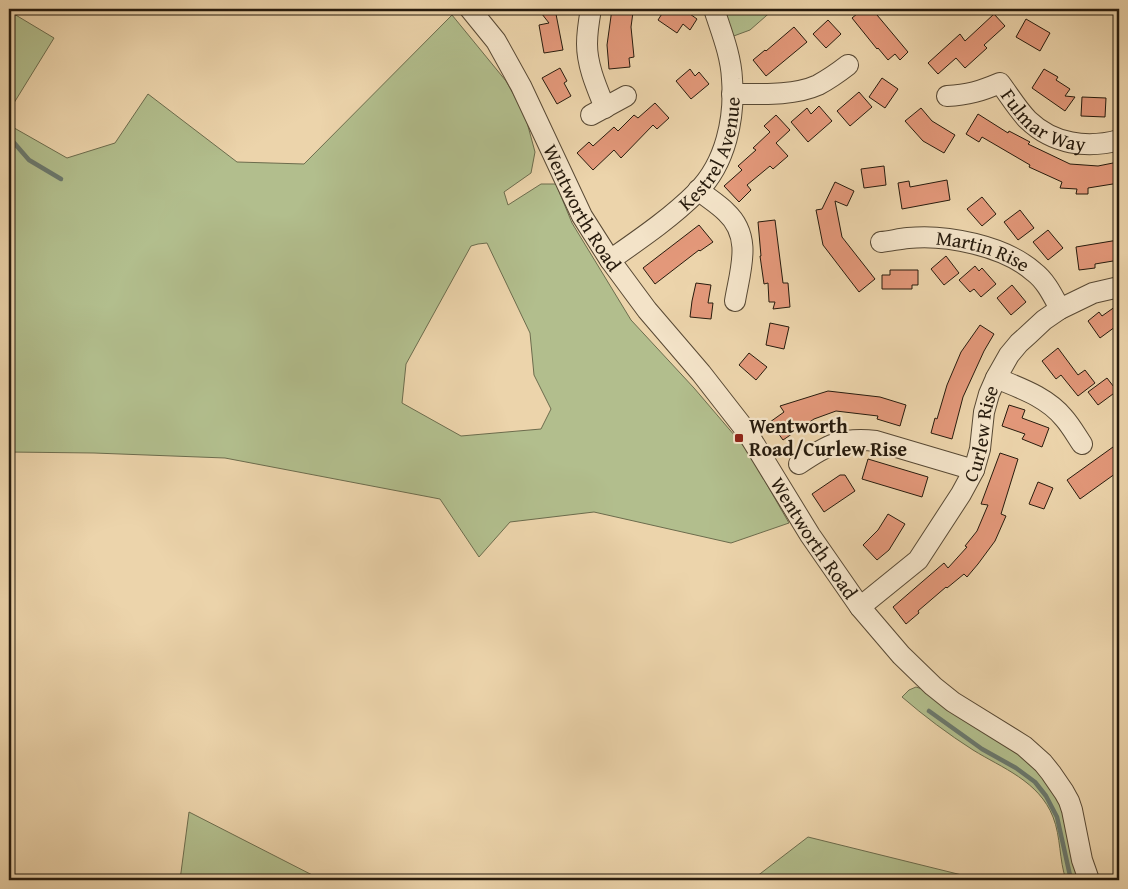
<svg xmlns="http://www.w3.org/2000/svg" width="1128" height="889" font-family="'Gentium Book Plus',serif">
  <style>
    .green { fill: #b2be8d; stroke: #6c6c4d; fill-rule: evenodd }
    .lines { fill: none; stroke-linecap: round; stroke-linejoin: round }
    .stream { stroke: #6b796e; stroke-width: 4.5 }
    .building { fill: #e3987a; stroke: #271b0d }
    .minor-casing { stroke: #584934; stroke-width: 22 }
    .minor { stroke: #f3e3c8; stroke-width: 20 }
    .poi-dot { fill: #8f2418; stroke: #f3e3c8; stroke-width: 2 }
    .labels { text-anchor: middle; stroke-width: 4.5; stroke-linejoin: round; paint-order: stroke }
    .street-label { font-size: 20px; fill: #271b0d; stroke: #f3e3c8 }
    .poi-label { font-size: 20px; font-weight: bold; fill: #271b0d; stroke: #f3e3c8; text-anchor: start }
  </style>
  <rect width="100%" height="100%" fill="#ecd4ab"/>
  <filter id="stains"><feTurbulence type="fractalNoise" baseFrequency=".004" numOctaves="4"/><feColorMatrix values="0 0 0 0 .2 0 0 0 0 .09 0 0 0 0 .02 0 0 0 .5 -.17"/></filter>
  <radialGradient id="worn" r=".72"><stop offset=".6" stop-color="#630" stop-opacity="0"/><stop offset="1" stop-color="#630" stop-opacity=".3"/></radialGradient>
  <g class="green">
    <polygon points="723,9 774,9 750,30 731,37"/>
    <polygon points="9,11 54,38 9,111"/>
    <path d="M452 15 506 81 525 115 535 152 531 173 504 192 508 205 541 184H556L572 223 631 320 694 388 747 450 789 523 731 543 594 512 510 522 479 557 440 499 225 458 94 453 9 452V125L67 158 115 143 148 94 237 162 304 164ZM487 243 530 333 534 375 551 409 541 429 461 436 402 403 406 364 471 246 478 244Z"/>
    <path d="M916 687 922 689 945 706 1032 763 1058 798 1067 829 1074 867 1078 880H1066C1059 860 1061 837 1053 817 1039 781 1002 768 973 750 948 734 924 716 902 697L909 690Z"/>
    <polygon points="189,812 322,880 180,880"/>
    <polygon points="808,837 982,880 752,880"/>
  </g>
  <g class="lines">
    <g class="stream">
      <polyline points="9,137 29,160 61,179"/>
      <polyline points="929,711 982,749 1016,768 1035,782 1046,796 1057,817 1071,880"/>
    </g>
  </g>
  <g class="building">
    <polygon points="538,9 555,9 563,50 544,53 539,25 549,23"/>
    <polygon points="612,9 627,9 633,12 631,27 634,57 629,58 630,67 609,69 607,45"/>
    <polygon points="665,9 693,9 690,14 697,19 690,30 683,24 677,33 658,20"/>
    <polygon points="863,9 872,9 908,52 900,60 895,54 888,60 878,48 877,49 852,18"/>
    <polygon points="994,14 1005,26 984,45 987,48 965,68 956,58 938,74 928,63 960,34 965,41"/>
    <polygon points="1026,19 1050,33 1040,51 1016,37"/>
    <polygon points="828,20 841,34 826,48 813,34"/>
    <polygon points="794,27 807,42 766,76 753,60 765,50 766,51"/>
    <polygon points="560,68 567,81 564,83 571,96 557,104 542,78"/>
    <polygon points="690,69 695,76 699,72 709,84 691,99 676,81"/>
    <polygon points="1044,69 1058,77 1056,80 1070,89 1065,96 1075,97 1065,111 1032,88"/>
    <polygon points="882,78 898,89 885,108 869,97"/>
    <polygon points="859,92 872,107 850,126 837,111"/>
    <polygon points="1082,97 1106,98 1105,117 1081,116"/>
    <polygon points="655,103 669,118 657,129 653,125 621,158 614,150 593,170 577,153 589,142 593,146 614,127 618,131 634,115 638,118"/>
    <polygon points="819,106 832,121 808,142 791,122 807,108 811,114"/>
    <polygon points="921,108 932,121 955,135 944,153 923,141 905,121"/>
    <polygon points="978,114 1008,133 1009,131 1030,142 1028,144 1070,164 1098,166 1118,162 1119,183 1088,188 1088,194 1076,194 1077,189 1060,188 1062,182 1029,167 1030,165 982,137 979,142 966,134"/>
    <polygon points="776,115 790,130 776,143 788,156 773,169 770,166 747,185 751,190 739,202 724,186 742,170 738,166 756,150 753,148 770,132 764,126"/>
    <polygon points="884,166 886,185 864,188 861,169"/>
    <polygon points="947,180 950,200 902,209 898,183 909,181 910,187"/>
    <polygon points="835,182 854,191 847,206 835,201 842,237 875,279 859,292 823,245 816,210 822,209"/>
    <polygon points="982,197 996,214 982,226 967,209"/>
    <polygon points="1020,210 1034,228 1018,240 1004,222"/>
    <polygon points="775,220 783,283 788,283 790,307 773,309 775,302 769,302 768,283 764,284 760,256 761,256 758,222"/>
    <polygon points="699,225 713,242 700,251 699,250 655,284 643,268"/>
    <polygon points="1048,230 1063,248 1048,260 1033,242"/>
    <polygon points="1118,240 1119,260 1095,264 1095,268 1079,270 1076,247"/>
    <polygon points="946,256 959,273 944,285 931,269"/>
    <polygon points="975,266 979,271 982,268 996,284 981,297 974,289 970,292 959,280"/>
    <polygon points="890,270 918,270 918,285 912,285 912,289 882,289 882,275 890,275"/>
    <polygon points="696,283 711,285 708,303 713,303 711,319 690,317 692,301"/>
    <polygon points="1012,285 1026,302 1011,315 997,298"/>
    <polygon points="1119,304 1119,324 1100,338 1088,321 1099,312 1102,316"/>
    <polygon points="770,323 789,327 784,349 766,345"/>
    <polygon points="980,325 994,334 984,351 963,397 952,439 931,433 935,418 937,419 947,385 961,352"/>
    <polygon points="1058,348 1078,375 1085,370 1095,383 1078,396 1061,375 1056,379 1042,361"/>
    <polygon points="749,353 767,367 756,380 739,365"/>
    <polygon points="1107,378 1117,391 1098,405 1088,392"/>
    <polygon points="828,391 880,397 906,405 900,426 877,419 878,416 836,411 814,419 783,440 770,422 784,412 780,406"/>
    <polygon points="1009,405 1025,410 1022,418 1049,428 1042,447 1022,439 1025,434 1002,426"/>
    <polygon points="1113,447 1119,456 1119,471 1080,499 1067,480"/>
    <polygon points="1000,453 1018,459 1001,514 1006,516 995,541 978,564 967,577 964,574 947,588 946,587 918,611 919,613 906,624 893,607 944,563 948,568 967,547 965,546 977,531 988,505 981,504"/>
    <polygon points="868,459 928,477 922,497 862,479"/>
    <polygon points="840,475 845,475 855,491 824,512 812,494"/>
    <polygon points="1038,482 1053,488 1044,509 1029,504"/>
    <polygon points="888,514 905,524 889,550 877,560 863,545 878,530"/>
  </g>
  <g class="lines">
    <defs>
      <g id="minor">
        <path id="s1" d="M470 9 496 41 521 86 582 216 610 260 647 310 701 373 747 432 810 535 860 607 901 655 933 686 953 702 1024 746 1043 763 1051 773 1064 792 1069 801 1072 810 1082 860 1089 880"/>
        <path d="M591 9C589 20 587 32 587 44 587 66 597 88 605 108"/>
        <path d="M732 94C759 94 794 96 818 85 829 79 839 72 848 65"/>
        <path id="s2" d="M947 96C968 95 981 91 1000 83 1009 95 1018 110 1028 120 1053 144 1087 149 1119 140"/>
        <polyline points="591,115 626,96"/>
        <path d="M698 190C708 198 718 204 726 212 753 237 740 270 735 301"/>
        <path id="s3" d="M881 242C890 241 899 239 908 238 946 234 1005 246 1034 272 1046 281 1053 296 1060 309"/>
        <path id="s4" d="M610 260C640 239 671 218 697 192 726 163 735 118 732 79 731 55 721 31 714 9"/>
        <path d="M996 378C1020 388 1047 397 1064 418 1071 426 1076 435 1082 444"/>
        <path d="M799 464C827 445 841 437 876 441L974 470"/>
        <path id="s5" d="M860 607 918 560 961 494 974 470 980 449 984 412 989 394 996 378 1009 355 1019 343 1029 334 1044 320 1060 309 1093 293 1119 287"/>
      </g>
    </defs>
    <use href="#minor" class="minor-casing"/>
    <use href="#minor" class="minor"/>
  </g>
  <rect class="poi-dot" x="734" y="433" width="10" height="10" rx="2.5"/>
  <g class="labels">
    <g class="street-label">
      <text dy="7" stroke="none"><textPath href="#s2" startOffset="115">Fulmar Way</textPath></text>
      <text dy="7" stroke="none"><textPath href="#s4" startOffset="152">Kestrel Avenue</textPath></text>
      <text dy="7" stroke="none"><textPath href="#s1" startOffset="229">Wentworth Road</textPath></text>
      <text dy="7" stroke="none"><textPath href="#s3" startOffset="104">Martin Rise</textPath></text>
      <text dy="7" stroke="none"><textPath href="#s5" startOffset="218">Curlew Rise</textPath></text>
      <text dy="7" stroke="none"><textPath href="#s1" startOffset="634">Wentworth Road</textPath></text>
    </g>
    <g class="poi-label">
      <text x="749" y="433">Wentworth<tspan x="749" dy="23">Road/Curlew Rise</tspan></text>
    </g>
  </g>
  <rect width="1128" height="889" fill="none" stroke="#ecd4ab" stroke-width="30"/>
  <rect x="10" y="10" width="1108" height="869" fill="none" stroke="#271b0d" stroke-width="2.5"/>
  <rect x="15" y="15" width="1098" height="859" fill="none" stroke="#271b0d"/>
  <rect width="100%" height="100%" filter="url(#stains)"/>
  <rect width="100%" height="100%" fill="url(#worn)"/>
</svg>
